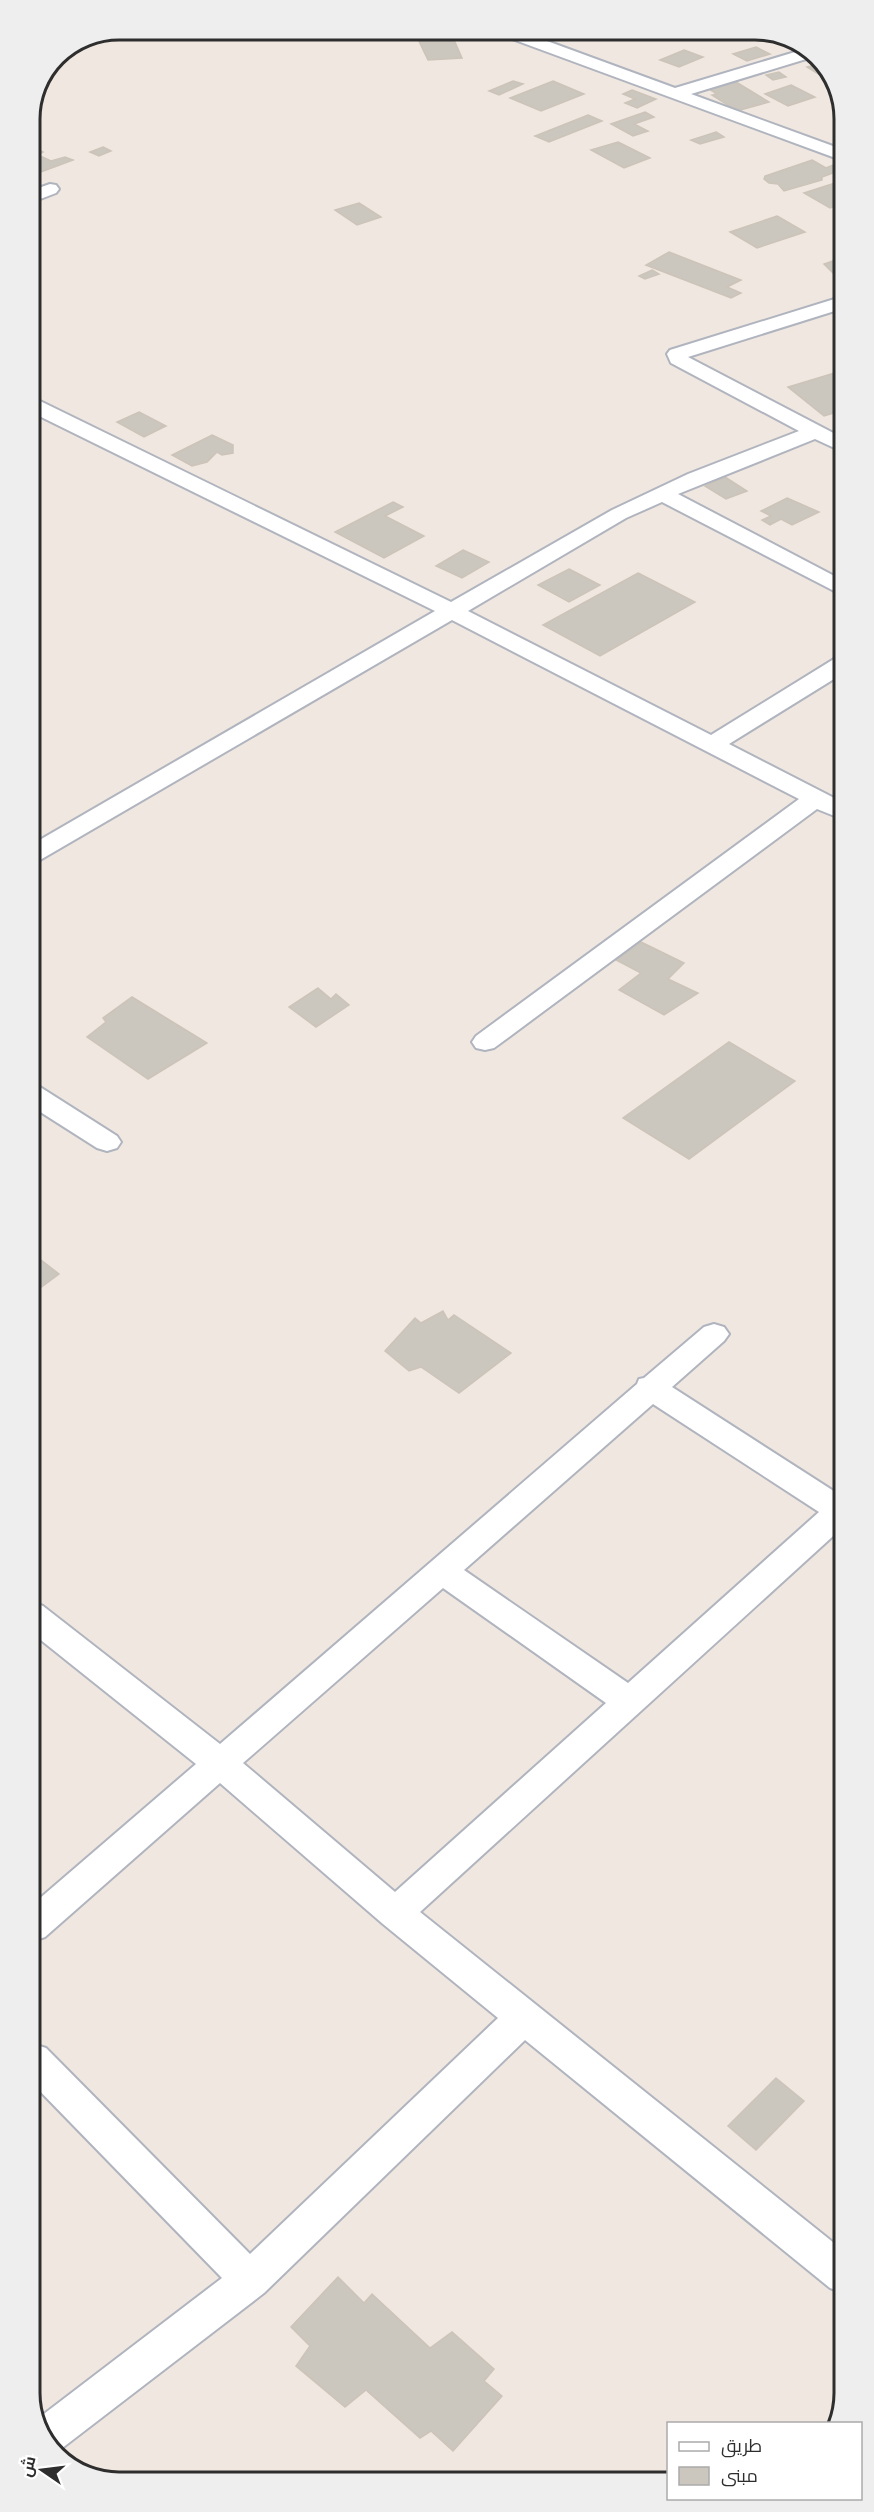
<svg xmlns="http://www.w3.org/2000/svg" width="874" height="2512" font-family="Ubuntu,Cairo,sans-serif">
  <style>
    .building { fill: #cbc6be; stroke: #ccc4b9; stroke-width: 1.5 }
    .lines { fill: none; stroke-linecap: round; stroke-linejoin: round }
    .street-casing { stroke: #b0b4be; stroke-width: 4 }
    .street { fill: #fff; fill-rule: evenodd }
    .rim { fill: none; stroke: #2e2e2e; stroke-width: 3 }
  </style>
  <rect width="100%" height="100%" fill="#f0e8e0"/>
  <g class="building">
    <polygon points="451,33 462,58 428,60 416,35"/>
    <polygon points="756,47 770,54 747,61 733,54"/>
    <polygon points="684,50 703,57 679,67 660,60"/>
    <polygon points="818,59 829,77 825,78 807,67 819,64 813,61"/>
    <polygon points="779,72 786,77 773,80 766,75"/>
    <polygon points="513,81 523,84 499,95 489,91"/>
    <polygon points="553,81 584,94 541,111 510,98"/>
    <polygon points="736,82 769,102 737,111 712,95 717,94 709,89"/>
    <polygon points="791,85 815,97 788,106 765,94"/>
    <polygon points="632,90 656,99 637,108 625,103 635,99 623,94"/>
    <polygon points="645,112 654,117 634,124 648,131 633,136 611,124"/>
    <polygon points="588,115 602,121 549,142 535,136"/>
    <polygon points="716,132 724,137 700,144 691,140"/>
    <polygon points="618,142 650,158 624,168 591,150"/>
    <polygon points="103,147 111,151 99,156 90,152"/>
    <polygon points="36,148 43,152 38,155 51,161 65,157 73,160 41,172 30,167 30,150"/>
    <polygon points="812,160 826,168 833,165 841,170 822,177 822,180 784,191 778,184 769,183 764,179 765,176"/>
    <polygon points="841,181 841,205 830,208 804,193"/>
    <polygon points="359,203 381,217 357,225 335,210"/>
    <polygon points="777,216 805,232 757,248 730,232"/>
    <polygon points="669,252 741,280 727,287 741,293 731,298 646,265"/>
    <polygon points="841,258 841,274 835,275 824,264"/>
    <polygon points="652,270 659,274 645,279 639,276"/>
    <polygon points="841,371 841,411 824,416 788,387"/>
    <polygon points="139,412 166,426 144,437 117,422"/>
    <polygon points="212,435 233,445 233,453 222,455 217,452 207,462 192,466 172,455"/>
    <polygon points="725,477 747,491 726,499 705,486"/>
    <polygon points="787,498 819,512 792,525 781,519 770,525 762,520 771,516 761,511"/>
    <polygon points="393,502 403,507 385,516 424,536 384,558 335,532"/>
    <polygon points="463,550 489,562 462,578 436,566"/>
    <polygon points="569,569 600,585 569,602 538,585"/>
    <polygon points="638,573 695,602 600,656 543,625"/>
    <polygon points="641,942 684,963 668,979 698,993 664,1015 619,990 641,973 616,960"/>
    <polygon points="318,988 331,999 336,994 349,1005 316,1027 289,1007"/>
    <polygon points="132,997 207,1043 148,1079 87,1037 106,1022 103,1018"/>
    <polygon points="729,1042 795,1081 689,1159 623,1118"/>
    <polygon points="32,1253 59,1274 32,1294"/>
    <polygon points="443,1311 448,1320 454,1315 511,1353 459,1393 421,1367 409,1371 385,1351 415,1318 421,1323"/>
    <polygon points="776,2078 804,2101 756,2150 728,2126"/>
    <polygon points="338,2277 364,2303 372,2294 430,2348 452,2332 494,2369 484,2381 502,2396 453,2451 431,2431 420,2438 366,2390 345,2407 296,2366 310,2346 291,2327"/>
  </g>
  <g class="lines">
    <defs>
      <g id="street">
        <polygon points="494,30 517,30 675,88 805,49 813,52 816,56 691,94 841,149 841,160 496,33"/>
        <polygon points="50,184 56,185 59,189 56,193 30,203 30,191"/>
        <polygon points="841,297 841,309 688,357 841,437 841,451 815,439 678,494 842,580 842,595 662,502 626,518 468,611 711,735 834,659 842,657 842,674 729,744 842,802 842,819 817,809 494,1048 485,1050 476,1048 472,1042 476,1036 799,799 452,620 40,860 31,862 31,845 435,611 31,412 31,398 38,400 451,602 612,510 688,474 799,431 671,363 667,354 670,350"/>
        <polygon points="31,1084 40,1087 117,1136 121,1142 117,1148 107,1151 97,1148 31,1106"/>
        <path d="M714 1324 724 1327 729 1334 724 1341 672 1387 843 1497V1527L420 1912 844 2251V2293L830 2288 525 2040 264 2293 57 2452 36 2420 222 2278 33 2084V2044L46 2048 250 2254 498 2018 383 1924 220 1783 45 1937 33 1941 32 1905 196 1764 32 1633V1602L43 1606 220 1744 637 1384 639 1379 644 1378 704 1327ZM653 1404 819 1512 628 1683 464 1570ZM443 1588 606 1703 395 1892 243 1763Z"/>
      </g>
    </defs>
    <use href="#street" class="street-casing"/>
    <use href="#street" class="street"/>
  </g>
  <path d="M0 0H874V2512H0ZM119 40H755A79 79 0 0 1 834 119V2393A79 79 0 0 1 755 2472H119A79 79 0 0 1 40 2393V119A79 79 0 0 1 119 40Z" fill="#eee" fill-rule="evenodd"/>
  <path class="rim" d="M119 40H755A79 79 0 0 1 834 119V2393A79 79 0 0 1 755 2472H119A79 79 0 0 1 40 2393V119A79 79 0 0 1 119 40Z"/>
  <rect x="667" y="2422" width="195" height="78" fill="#ffffff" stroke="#ababab" stroke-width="1.5"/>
  <rect x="679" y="2442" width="30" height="9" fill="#ffffff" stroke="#ababab" stroke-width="1.5"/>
  <text x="721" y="2452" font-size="18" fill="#2e2e2e">طريق</text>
  <rect x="679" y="2467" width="30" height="18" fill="#cbc6be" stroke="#ababab" stroke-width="1.5"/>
  <text x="721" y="2482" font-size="18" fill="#2e2e2e">مبنى</text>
  <g transform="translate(42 2470) rotate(284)" stroke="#ffffff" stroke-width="4.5" paint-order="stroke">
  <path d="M0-4.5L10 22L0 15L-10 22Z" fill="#2e2e2e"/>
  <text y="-9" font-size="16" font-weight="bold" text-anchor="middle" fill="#2e2e2e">ش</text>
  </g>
</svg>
